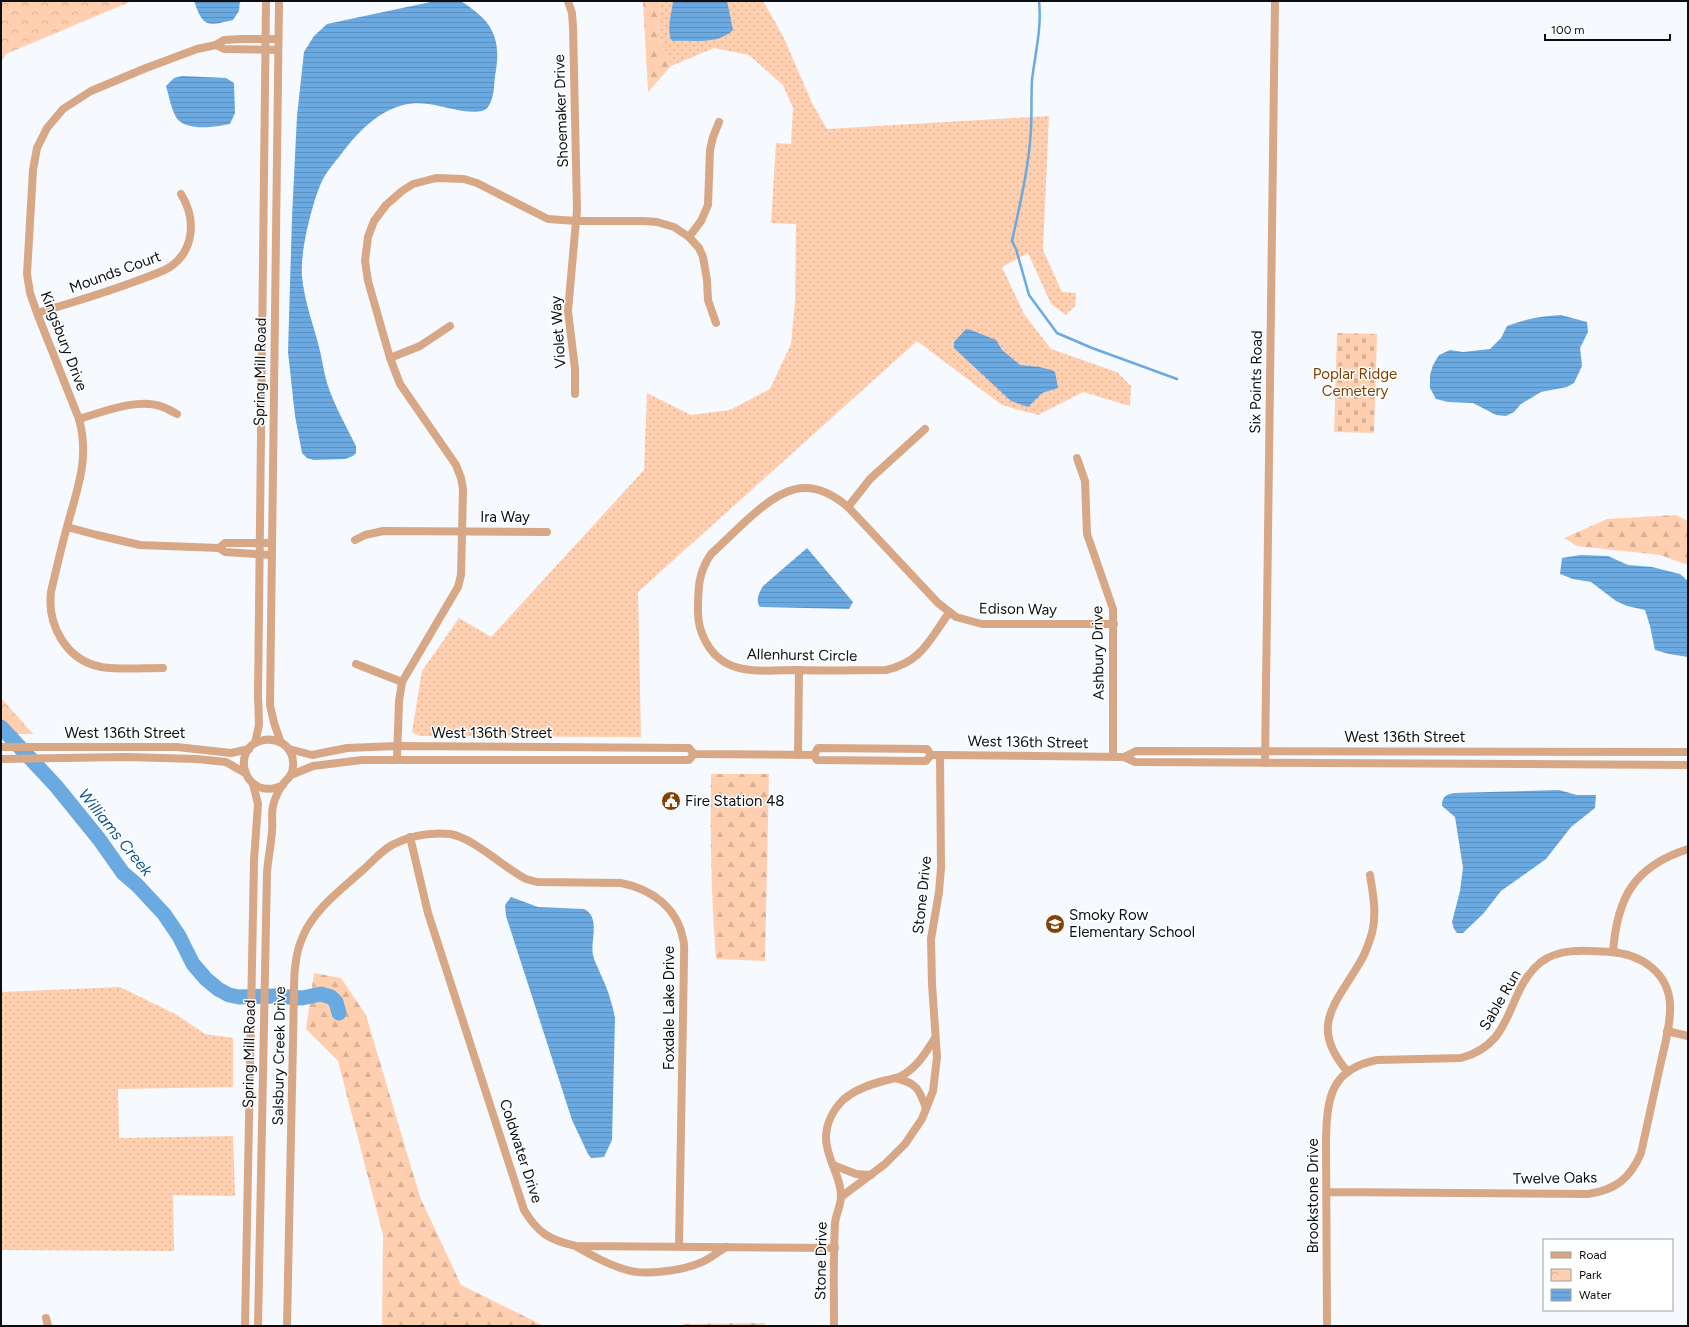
<svg xmlns="http://www.w3.org/2000/svg" width="1689" height="1327" font-family="Figtree,sans-serif">
  <style>
    .grass { fill: url(#grass-dots) }
    .forest { fill: url(#forest-firs) }
    .cemetery { fill: url(#cemetery-stones) }
    .park { fill: url(#park-crowns) }
    .water { fill: url(#water-rules) }
    .lines { fill: none; stroke-linecap: round; stroke-linejoin: round }
    .stream { stroke: #6ba9e1; stroke-width: 2.5 }
    .river { stroke: #6ba9e1; stroke-width: 15 }
    .minor { stroke: #d8a785; stroke-width: 8 }
    .labels { text-anchor: middle; stroke-width: 3; stroke-linejoin: round; paint-order: stroke }
    .street-label { font-size: 15px; fill: #0c0f12; stroke: #fff }
    .park-label { font-size: 15px; fill: #7d3f01; stroke: #fff }
    .poi-label { font-size: 15px; fill: #0c0f12; stroke: #fff; text-anchor: start }
    .water-label { font-size: 16px; font-style: italic; fill: #15598e; stroke: #fff }
  </style>
  <defs>
    <pattern id="grass-dots" width="8" height="8" patternUnits="userSpaceOnUse"><rect width="8" height="8" fill="#ffcfaf"/><path d="M2 2h.1M6 6h.1" fill="none" stroke="#d9b196" stroke-width="1.8" stroke-linecap="round"/></pattern>
    <pattern id="forest-firs" width="22" height="20" patternUnits="userSpaceOnUse"><rect width="22" height="20" fill="#ffcfaf"/><path d="M5 1l3.5 6h-7zM16 11l3.5 6h-7z" fill="#d9b196"/></pattern>
    <pattern id="cemetery-stones" width="16" height="16" patternUnits="userSpaceOnUse"><rect width="16" height="16" fill="#ffcfaf"/><path d="M2 7V4a2 2 0 0 1 4 0v3zM10 15v-3a2 2 0 0 1 4 0v3z" fill="#d9b196"/></pattern>
    <pattern id="park-crowns" width="20" height="18" patternUnits="userSpaceOnUse"><rect width="20" height="18" fill="#ffcfaf"/><path d="M2 6a3 3 0 1 1 6 0M12 15a3 3 0 1 1 6 0" fill="none" stroke="#d9b196"/></pattern>
    <pattern id="water-rules" width="6" height="5" patternUnits="userSpaceOnUse"><rect width="6" height="5" fill="#6ba9e1"/><path d="M0 2.5h6" fill="none" stroke="#5c90c0"/></pattern>
  </defs>
  <rect width="100%" height="100%" fill="#f6fafe"/>
  <g class="grass">
    <polygon points="660,1 763,1 783,36 812,103 827,129 1049,116 1043,250 1062,292 1076,293 1075,306 1066,315 1051,304 1028,253 1002,267 1024,314 1051,349 1117,372 1131,386 1130,406 1083,392 1038,415 1002,405 917,341 638,592 641,737 420,736 412,732 422,671 459,618 491,637 644,470 647,393 691,415 730,410 770,389 791,344 795,302 796,224 771,223 776,143 791,144 793,108 783,85 749,55 714,48 671,66 658,36"/>
    <polygon points="120,987 177,1015 205,1034 233,1038 233,1087 118,1089 119,1138 233,1136 235,1196 173,1195 174,1251 1,1250 1,992"/>
  </g>
  <g class="forest">
    <polygon points="643,1 660,1 658,36 671,66 648,92"/>
    <polygon points="1676,515 1688,521 1688,565 1660,555 1577,546 1564,538 1607,519"/>
    <path d="M711 774H769L765 961 716 959C711 898 710 836 711 774Z"/>
    <polygon points="314,973 341,978 366,1015 420,1197 461,1285 544,1326 382,1326 383,1235 338,1061 306,1029"/>
    <polygon points="765,1323 764,1326 683,1326 684,1324"/>
  </g>
  <polygon class="cemetery" points="1337,333 1377,334 1374,433 1334,432"/>
  <g class="park">
    <polygon points="1,1 132,1 6,54 1,61"/>
    <polygon points="1,698 33,734 1,734"/>
  </g>
  <g class="water">
    <path d="M194 1H240L239 11 233 20C208 26 203 28 194 1Z"/>
    <path d="M435 1C442 1 453 0 460 1 465 3 471 8 476 12 498 29 500 50 495 76 494 86 494 99 488 107 480 119 441 105 428 104 420 103 411 103 403 105 377 112 358 132 342 153 335 162 327 171 322 181 312 203 300 252 302 276 304 299 312 321 318 343 322 356 323 370 327 383 334 405 346 426 356 446V453L353 456 345 459 314 460 307 458 302 453 295 416 288 352 292 217 297 116 304 52 314 36 327 24Z"/>
    <path d="M673 1H727L733 30C718 45 692 40 672 41 666 30 672 13 673 1Z"/>
    <path d="M182 76 226 78 234 83 235 113 230 124C215 127 185 132 176 117 171 108 169 96 166 86L174 78Z"/>
    <path d="M1561 315 1587 322 1588 332 1580 348 1582 366 1574 383 1567 387 1541 392 1521 404 1514 412 1506 416 1496 415 1473 403 1448 402 1436 399 1430 388V375L1433 365 1439 355 1450 350 1463 352 1490 349 1501 338 1507 326C1525 319 1542 316 1561 315Z"/>
    <polygon points="966,329 971,330 996,340 1002,350 1020,365 1039,367 1052,370 1055,372 1058,388 1042,393 1028,407 1011,401 954,348 954,342"/>
    <path d="M807 548 853 602 849 609 760 607C755 600 759 593 763 586Z"/>
    <polygon points="1580,555 1608,556 1628,565 1652,567 1680,574 1688,581 1688,657 1669,654 1655,650 1650,626 1645,610 1627,606 1616,601 1591,582 1573,579 1560,574 1562,558"/>
    <path d="M1559 790 1577 795H1596L1595 808 1571 827 1546 859 1501 891 1483 914 1463 933H1457L1454 929 1452 922 1460 891 1463 868 1455 817 1442 806C1442 797 1445 795 1454 793Z"/>
    <path d="M511 897 538 907 584 909C601 917 590 941 593 955 594 961 598 967 600 973 607 987 612 1002 615 1018L612 1140 604 1157 591 1158 588 1154 572 1120 506 916 505 905Z"/>
  </g>
  <g class="lines">
    <path class="stream" d="M1039 1C1042 28 1035 54 1032 80 1031 96 1032 113 1031 129 1029 167 1020 204 1012 241L1016 249 1029 295 1057 333 1092 348 1177 379"/>
    <polyline class="river" points="1,727 56,786 99,839 123,873 137,885 164,914 179,936 193,964 206,979 218,989 229,995 239,997 275,996 302,998 321,994 331,997 336,1002 339,1013"/>
    <g class="minor">
      <polyline points="279,1 270,705 274,723 281,743"/>
      <polyline points="568,1 572,13 573,27 577,210 568,311 575,369 575,394"/>
      <polyline points="216,45 224,49 278,50"/>
      <polyline points="689,237 701,221 708,205 710,150 713,137 719,122"/>
      <path d="M37 313C71 303 105 293 139 280 149 276 160 273 170 267 195 250 196 218 181 194"/>
      <polyline points="390,358 420,346 450,326"/>
      <path d="M79 419C103 412 139 397 163 407 168 409 173 412 177 414"/>
      <polyline points="1077,458 1085,481 1087,534 1113,609 1113,757"/>
      <polyline points="848,507 870,479 925,429"/>
      <polyline points="67,527 97,535 140,545 219,548 225,552 271,555"/>
      <polyline points="355,540 365,535 383,531 547,532"/>
      <polyline points="219,548 225,543 272,543"/>
      <path d="M949 613C929 640 922 662 886 670 856 670 827 671 798 670 775 670 746 674 726 663 708 653 698 631 698 612 698 588 698 573 711 554 723 543 735 531 747 520 781 489 808 473 848 507L938 603 956 617 982 624H1114"/>
      <polyline points="356,664 402,682"/>
      <path d="M163 668C143 668 121 670 101 667 66 660 47 625 51 592 56 570 61 548 67 527 77 489 90 459 79 419L37 313 30 293 27 274 33 170 37 148 47 128 63 109 91 91 146 68 197 49 216 45 224 40 242 39H278"/>
      <polyline points="255,743 259,725 258,695 266,1"/>
      <polyline points="1,747 177,747 231,753 249,749"/>
      <polyline points="289,749 312,755 347,748 397,746 689,748 694,754 814,755"/>
      <polyline points="798,755 799,670"/>
      <polyline points="814,755 817,760 926,761 931,755 940,755 1124,757 1135,762 1688,765"/>
      <polyline points="814,755 818,748 927,749 931,755"/>
      <polyline points="1124,757 1136,751 1688,752"/>
      <polyline points="1,759 125,757 197,759 226,762 245,773"/>
      <polyline points="397,759 399,701 402,682 458,587 461,575 463,489 461,478 456,465 400,384 390,358 368,281 365,261 368,237 374,221 386,205 402,191 413,184 436,178 464,179 477,183 548,219 576,221 644,221 657,222 674,227 689,237 699,248 703,257 707,280 708,300 716,323"/>
      <polyline points="1265,763 1275,1"/>
      <polyline points="291,775 313,766 362,760 689,760 694,754"/>
      <path d="M410 837 428 913 524 1210C538 1233 549 1240 576 1246L835 1248"/>
      <path d="M1613 952C1617 898 1634 866 1688 849"/>
      <polyline points="1667,1031 1688,1036"/>
      <path d="M1348 1072C1309 1027 1334 1006 1359 964 1365 955 1369 943 1372 933 1377 914 1373 894 1370 875"/>
      <path d="M895 1078C917 1083 919 1089 926 1108"/>
      <polyline points="833,1165 856,1174 871,1175"/>
      <path d="M1327 1192 1588 1194C1615 1190 1630 1179 1641 1153 1647 1126 1653 1098 1659 1071 1663 1050 1671 1027 1670 1005 1669 973 1641 954 1611 952 1588 951 1561 947 1541 962 1504 992 1517 1043 1461 1058L1377 1060C1330 1069 1327 1099 1326 1140L1327 1326"/>
      <polyline points="841,1197 885,1164 905,1144 922,1119 933,1091 937,1057 932,984 931,939 939,892 941,868 940,755"/>
      <path d="M577 1247C593 1256 609 1265 627 1270 645 1276 685 1270 702 1262 711 1258 718 1252 726 1247"/>
      <polyline points="46,1318 48,1326"/>
      <polyline points="245,1326 254,860 258,804 253,784"/>
      <path d="M258 1326 267 873C268 859 271 845 272 831 273 823 271 814 273 806 274 800 279 789 283 784 288 778 293 775 293 766 294 757 290 748 282 743 276 740 270 739 264 740 228 746 244 804 283 785"/>
      <path d="M287 1326 294 992C294 973 295 954 303 936 315 908 342 889 364 869 373 861 383 849 394 844 412 835 430 832 450 834 474 838 504 868 526 879L537 882 621 883C651 889 677 907 683 939 685 945 684 952 684 958L679 1246"/>
      <path d="M834 1326C834 1292 833 1257 835 1223 836 1214 841 1205 841 1196 841 1175 826 1159 826 1138 826 1124 833 1110 843 1100 855 1089 871 1084 887 1080 891 1079 897 1078 901 1076 917 1068 926 1052 935 1038"/>
    </g>
  </g>
  <defs>
    <symbol id="civic-disc" viewBox="-11 -11 22 22"><circle r="9.5" fill="#824206" stroke="#fff"/><path d="M-.6-6.5H3V-4.5H.6V-3L4-1V1h2V6H-6V1h2V-1L-.6-3ZM-1.2 2.5V6h2.4V2.5Z" fill="#fff"/></symbol>
    <symbol id="school-disc" viewBox="-11 -11 22 22"><circle r="9.5" fill="#824206" stroke="#fff"/><path d="M0-5L7-2L0 1L-7-2ZM-4 1L0 2.5L4 1V4Q0 6-4 4Z" fill="#fff"/></symbol>
  </defs>
  <g fill-rule="evenodd">
    <use href="#civic-disc" x="660" y="790" width="22" height="22"/>
    <use href="#school-disc" x="1044" y="913" width="22" height="22"/>
  </g>
  <g class="labels">
    <g class="street-label">
      <text transform="translate(561 111) rotate(-92)" y="5">Shoemaker Drive</text>
      <text transform="translate(115 272) rotate(-20)" y="5">Mounds Court</text>
      <text transform="translate(558 332) rotate(-94)" y="5">Violet Way</text>
      <text transform="translate(64 341) rotate(69)" y="5">Kingsbury Drive</text>
      <text transform="translate(260 372) rotate(-89)" y="5">Spring Mill Road</text>
      <text transform="translate(1256 382) rotate(-89)" y="5">Six Points Road</text>
      <text x="505" y="522">Ira Way</text>
      <text transform="translate(1018 609) rotate(1)" y="5">Edison Way</text>
      <text transform="translate(1098 653) rotate(-91)" y="5">Ashbury Drive</text>
      <text transform="translate(802 655) rotate(1)" y="5">Allenhurst Circle</text>
      <text x="125" y="738">West 136th Street</text>
      <text x="492" y="738">West 136th Street</text>
      <text x="1405" y="742">West 136th Street</text>
      <text transform="translate(1028 742) rotate(1)" y="5">West 136th Street</text>
      <text transform="translate(922 895) rotate(-84)" y="5">Stone Drive</text>
      <text transform="translate(1500 1000) rotate(-60)" y="5">Sable Run</text>
      <text transform="translate(669 1008) rotate(-90)" y="5">Foxdale Lake Drive</text>
      <text transform="translate(249 1054) rotate(-89)" y="5">Spring Mill Road</text>
      <text transform="translate(279 1056) rotate(-89)" y="5">Salsbury Creek Drive</text>
      <text transform="translate(521 1151) rotate(72)" y="5">Coldwater Drive</text>
      <text transform="translate(1555 1178) rotate(-1)" y="5">Twelve Oaks</text>
      <text transform="translate(1313 1196) rotate(-90)" y="5">Brookstone Drive</text>
      <text transform="translate(821 1261) rotate(-89)" y="5">Stone Drive</text>
    </g>
    <g class="park-label">
      <text x="1355" y="379">Poplar Ridge<tspan x="1355" dy="17">Cemetery</tspan></text>
    </g>
    <g class="poi-label">
      <text x="685" y="806">Fire Station 48</text>
      <text x="1069" y="920">Smoky Row<tspan x="1069" dy="17">Elementary School</tspan></text>
    </g>
    <g class="water-label">
      <text transform="translate(116 832) rotate(51)" y="6">Williams Creek</text>
    </g>
  </g>
  <rect width="1689" height="1327" fill="none" stroke="#0c0f12" stroke-width="4"/>
  <rect x="1543" y="1239" width="130" height="72" fill="#ffffff" stroke="#9e9fa0"/>
  <rect x="1551" y="1252" width="20" height="6" fill="#d8a785" stroke="#9e9fa0"/>
  <text x="1579" y="1259" font-size="12" fill="#0c0f12">Road</text>
  <rect x="1551" y="1269" width="20" height="12" fill="url(#park-crowns)" stroke="#9e9fa0"/>
  <text x="1579" y="1279" font-size="12" fill="#0c0f12">Park</text>
  <rect x="1551" y="1289" width="20" height="12" fill="url(#water-rules)" stroke="#9e9fa0"/>
  <text x="1579" y="1299" font-size="12" fill="#0c0f12">Water</text>
  <path d="M1545 34v6h125v-6" fill="none" stroke="#0c0f12" stroke-width="2"/>
  <text x="1551" y="34" font-size="12" fill="#0c0f12" stroke="#ffffff" stroke-width="3" paint-order="stroke">100 m</text>
</svg>
